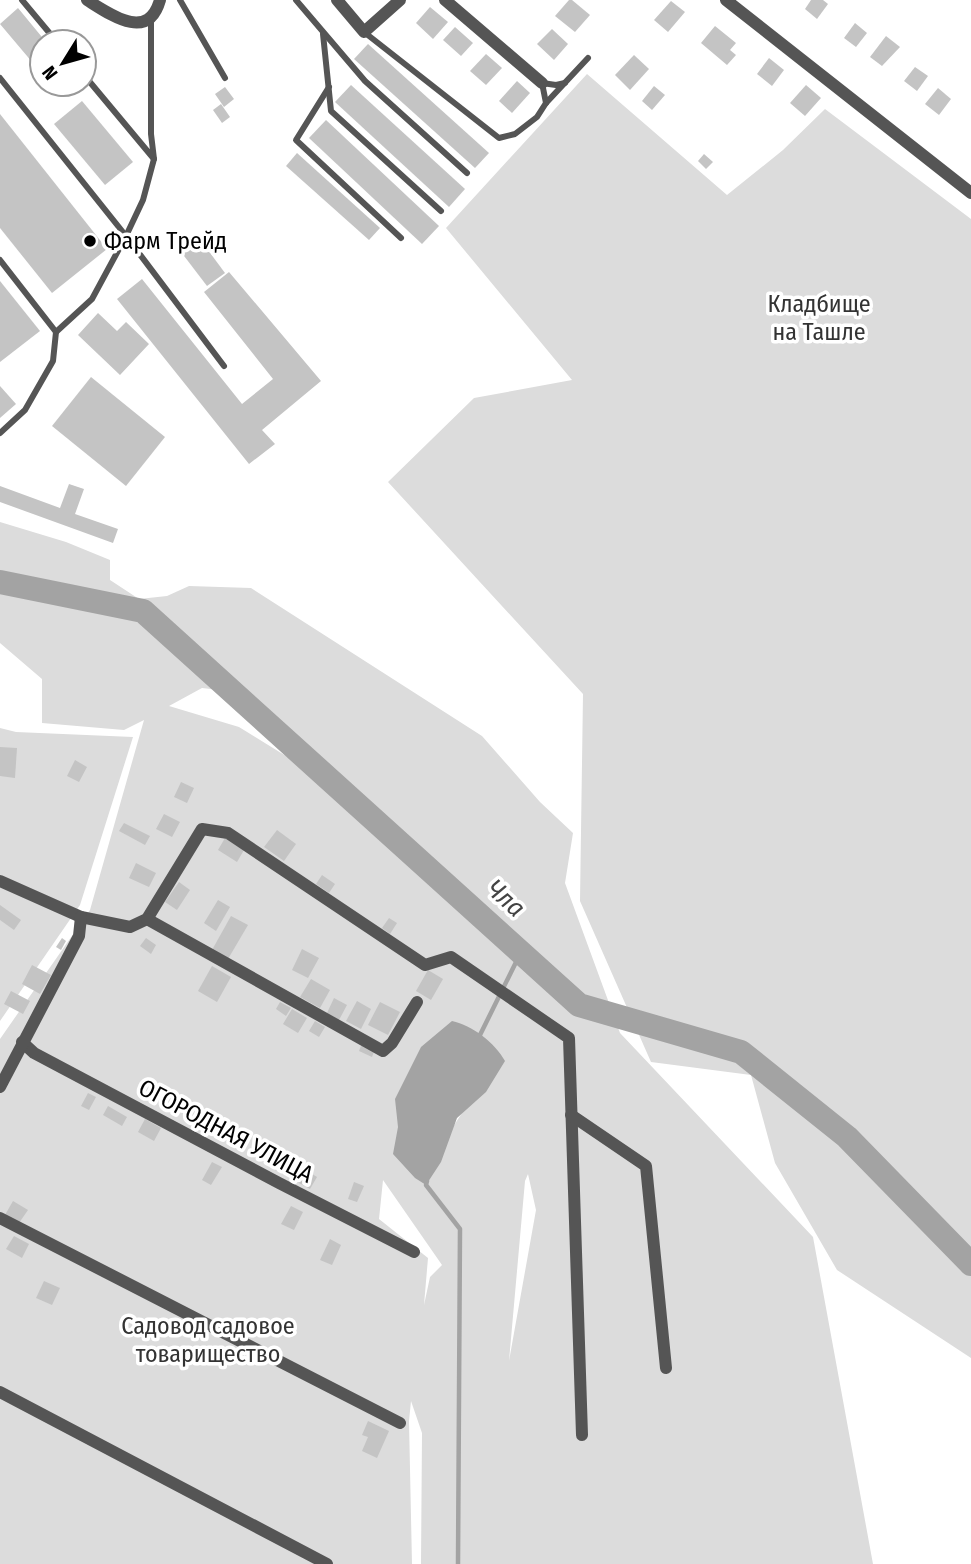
<svg xmlns="http://www.w3.org/2000/svg" width="971" height="1564" font-family="'Fira Sans Condensed',sans-serif">
  <style>
    .green { fill: #dcdcdc; fill-rule: evenodd }
    .water { fill: #a3a3a3 }
    .lines { fill: none; stroke-linecap: round; stroke-linejoin: round }
    .stream { stroke: #a3a3a3; stroke-width: 4.5 }
    .river { stroke: #a3a3a3; stroke-width: 24 }
    .building { fill: #c4c4c4 }
    .lane { stroke: #555; stroke-width: 6 }
    .street { stroke: #555; stroke-width: 12 }
    .poi-dot { fill: #000; stroke: #fff; stroke-width: 2.5 }
    .labels { text-anchor: middle; stroke-width: 7; stroke-linejoin: round; paint-order: stroke }
    .poi-label { font-size: 24px; fill: #000; stroke: #fff; text-anchor: start }
    .park-label { font-size: 24px; fill: #333; stroke: #fff }
    .street-label { font-size: 24px; fill: #000; stroke: #fff }
    .water-label { font-size: 26px; font-style: italic; fill: #444; stroke: #fff }
  </style>
  <rect width="100%" height="100%" fill="#fff"/>
  <g class="green">
    <polygon points="587,74 727,195 783,150 825,109 971,219 971,1358 837,1270 775,1163 751,1075 651,1062 580,901 583,694 388,482 474,398 572,380 446,228"/>
    <path d="M0 522 66 542 110 560V580L139 599 167 596 189 586 251 588 482 736 540 802 573 833 565 883 620 1033 813 1237 873 1564H421L422 1433 411 1401 409 1421 412 1564H0V1039L90 910 144 720 124 730 42 723V679L0 643ZM202 688 228 691 233 707 294 761 239 727 169 706ZM409 1104 462 1113 447 1136ZM528 1174 536 1210 509 1361 525 1181ZM383 1180 442 1265 430 1277 424 1305 428 1258 379 1219Z"/>
    <polygon points="0,728 16,732 133,737 80,905 0,1021"/>
  </g>
  <path class="water" d="M452 1021C472 1025 495 1043 505 1061L486 1092 457 1118 441 1162 426 1185 415 1178 393 1154 398 1127 395 1099 421 1047Z"/>
  <g class="lines">
    <g class="stream">
      <polyline points="477,1036 480,1035 521,952"/>
      <polyline points="427,1181 426,1185 460,1229 458,1564"/>
    </g>
    <polyline class="river" points="0,582 143,611 579,1005 741,1052 847,1137 971,1264"/>
  </g>
  <g class="building">
    <polygon points="569,0 572,0 590,15 575,32 555,16"/>
    <polygon points="811,0 823,0 828,4 817,19 805,9"/>
    <polygon points="671,1 685,12 668,32 654,20"/>
    <polygon points="430,7 448,22 433,39 416,23"/>
    <polygon points="18,8 46,42 42,42 42,65 38,69 0,24"/>
    <polygon points="855,23 867,33 856,47 844,38"/>
    <polygon points="715,26 736,43 730,50 736,55 727,65 701,43"/>
    <polygon points="455,27 473,43 461,56 443,40"/>
    <polygon points="552,29 568,44 554,60 537,44"/>
    <polygon points="886,36 900,47 882,66 870,57"/>
    <polygon points="368,44 489,153 475,168 354,59"/>
    <polygon points="486,54 502,68 486,85 470,71"/>
    <polygon points="634,55 649,69 630,90 615,75"/>
    <polygon points="769,58 784,70 772,86 757,74"/>
    <polygon points="915,67 928,76 917,91 904,81"/>
    <polygon points="517,81 530,93 512,113 499,101"/>
    <polygon points="351,85 465,189 449,207 335,102"/>
    <polygon points="806,85 821,98 805,116 790,103"/>
    <polygon points="654,86 665,95 652,110 642,101"/>
    <polygon points="225,87 234,99 224,107 215,94"/>
    <polygon points="938,88 951,99 939,115 925,104"/>
    <polygon points="82,101 133,162 105,185 54,124"/>
    <polygon points="221,104 230,117 222,123 213,110"/>
    <polygon points="0,114 107,249 52,293 0,228"/>
    <polygon points="326,120 439,226 422,244 309,138"/>
    <polygon points="297,153 380,228 369,240 286,166"/>
    <polygon points="704,154 713,162 706,169 698,161"/>
    <polygon points="196,234 225,273 207,286 178,248"/>
    <polygon points="229,272 321,381 262,430 275,444 249,464 117,299 142,279 242,404 273,379 204,292"/>
    <polygon points="0,281 40,331 0,362"/>
    <polygon points="98,313 117,331 126,322 149,344 120,375 78,335"/>
    <polygon points="91,377 165,437 126,486 52,426"/>
    <polygon points="0,386 16,404 0,418"/>
    <polygon points="69,484 84,489 75,514 118,529 113,543 0,502 0,486 60,508"/>
    <polygon points="0,747 17,748 15,778 0,776"/>
    <polygon points="75,760 87,767 79,782 67,776"/>
    <polygon points="181,782 194,788 187,803 174,797"/>
    <polygon points="164,814 180,822 172,837 156,829"/>
    <polygon points="124,823 150,836 145,845 119,831"/>
    <polygon points="277,830 296,844 284,861 264,847"/>
    <polygon points="225,838 244,850 237,862 218,850"/>
    <polygon points="136,863 156,873 149,887 129,878"/>
    <polygon points="322,875 335,884 329,893 316,884"/>
    <polygon points="179,882 190,890 177,910 165,902"/>
    <polygon points="218,900 230,907 216,931 204,923"/>
    <polygon points="0,905 21,920 14,930 0,920"/>
    <polygon points="231,916 248,925 228,959 212,950"/>
    <polygon points="389,918 397,923 390,934 382,928"/>
    <polygon points="62,938 66,941 61,950 56,947"/>
    <polygon points="146,938 156,945 151,954 140,946"/>
    <polygon points="302,949 319,958 308,978 292,970"/>
    <polygon points="32,965 51,975 40,994 22,984"/>
    <polygon points="212,966 231,977 217,1002 198,991"/>
    <polygon points="428,970 443,979 431,1000 416,991"/>
    <polygon points="311,979 330,990 320,1008 300,997"/>
    <polygon points="11,991 30,1001 23,1014 4,1004"/>
    <polygon points="334,998 347,1005 339,1020 327,1013"/>
    <polygon points="357,1001 371,1009 361,1029 346,1021"/>
    <polygon points="280,1002 291,1008 286,1016 276,1009"/>
    <polygon points="380,1002 400,1012 388,1035 368,1025"/>
    <polygon points="292,1009 307,1018 298,1033 283,1024"/>
    <polygon points="315,1021 325,1027 319,1037 309,1031"/>
    <polygon points="362,1043 375,1049 372,1057 359,1051"/>
    <polygon points="88,1093 96,1097 89,1110 81,1106"/>
    <polygon points="108,1106 127,1117 122,1126 103,1115"/>
    <polygon points="145,1119 161,1128 154,1141 138,1132"/>
    <polygon points="280,1160 292,1166 287,1176 275,1170"/>
    <polygon points="212,1162 222,1167 211,1185 202,1180"/>
    <polygon points="304,1169 317,1177 310,1189 297,1182"/>
    <polygon points="354,1182 364,1186 357,1202 348,1199"/>
    <polygon points="13,1201 28,1210 19,1223 5,1215"/>
    <polygon points="291,1206 303,1212 294,1230 281,1224"/>
    <polygon points="14,1236 29,1244 22,1258 6,1249"/>
    <polygon points="330,1239 341,1245 332,1265 320,1260"/>
    <polygon points="44,1281 60,1288 52,1305 36,1298"/>
    <polygon points="368,1421 389,1431 377,1458 362,1451 368,1437 362,1435"/>
  </g>
  <g class="lines">
    <g class="lane">
      <polyline points="22,0 57,42"/>
      <polyline points="180,0 225,78"/>
      <polyline points="296,0 365,81 467,173"/>
      <polyline points="364,32 499,138 515,134 537,117 546,103 588,58"/>
      <polyline points="323,34 331,111 441,211"/>
      <polyline points="84,75 154,159 151,134 151,18"/>
      <polyline points="0,78 126,236 92,299 56,332 53,361 25,410 0,433"/>
      <polyline points="329,87 296,140 401,238"/>
      <polyline points="546,103 542,83 556,85 565,83"/>
      <polyline points="154,159 143,200 126,236 224,366"/>
      <polyline points="0,260 56,332"/>
    </g>
    <g class="street">
      <path d="M87 0C111 15 148 42 160 0"/>
      <polyline points="337,0 364,32 400,0"/>
      <polyline points="445,0 542,83"/>
      <polyline points="726,0 971,193"/>
      <polyline points="0,881 81,917 130,927 147,919 202,829 228,833 425,965 451,957 569,1038 582,1435"/>
      <polyline points="147,919 383,1051 392,1043 417,1002"/>
      <polyline points="22,1042 34,1053 279,1183 414,1252"/>
      <polyline points="0,1087 79,936 81,917"/>
      <polyline points="571,1115 646,1166 666,1368"/>
      <polyline points="0,1218 400,1423"/>
      <polyline points="0,1392 327,1564"/>
    </g>
  </g>
  <circle class="poi-dot" cx="90" cy="241" r="7"/>
  <g class="labels">
    <g class="poi-label">
      <text x="104" y="249">Фарм Трейд</text>
    </g>
    <g class="park-label">
      <text x="819" y="312">Кладбище<tspan x="819" dy="28">на Ташле</tspan></text>
      <text x="208" y="1334">Садовод садовое<tspan x="208" dy="28">товарищество</tspan></text>
    </g>
    <g class="street-label">
      <text transform="translate(226 1131) rotate(28)" y="8">ОГОРОДНАЯ УЛИЦА</text>
    </g>
    <g class="water-label">
      <text transform="translate(506 898) rotate(42)" y="9">Чла</text>
    </g>
  </g>
  <g transform="translate(63 63) rotate(233)"><circle r="33" fill="#ffffff" stroke="#999999" stroke-width="2"/>
  <path d="M0-5L12 26L0 18L-12 26Z" fill="#000000"/>
  <text y="-10" font-size="19" font-weight="bold" text-anchor="middle" fill="#000000">N</text>
  </g>
</svg>
